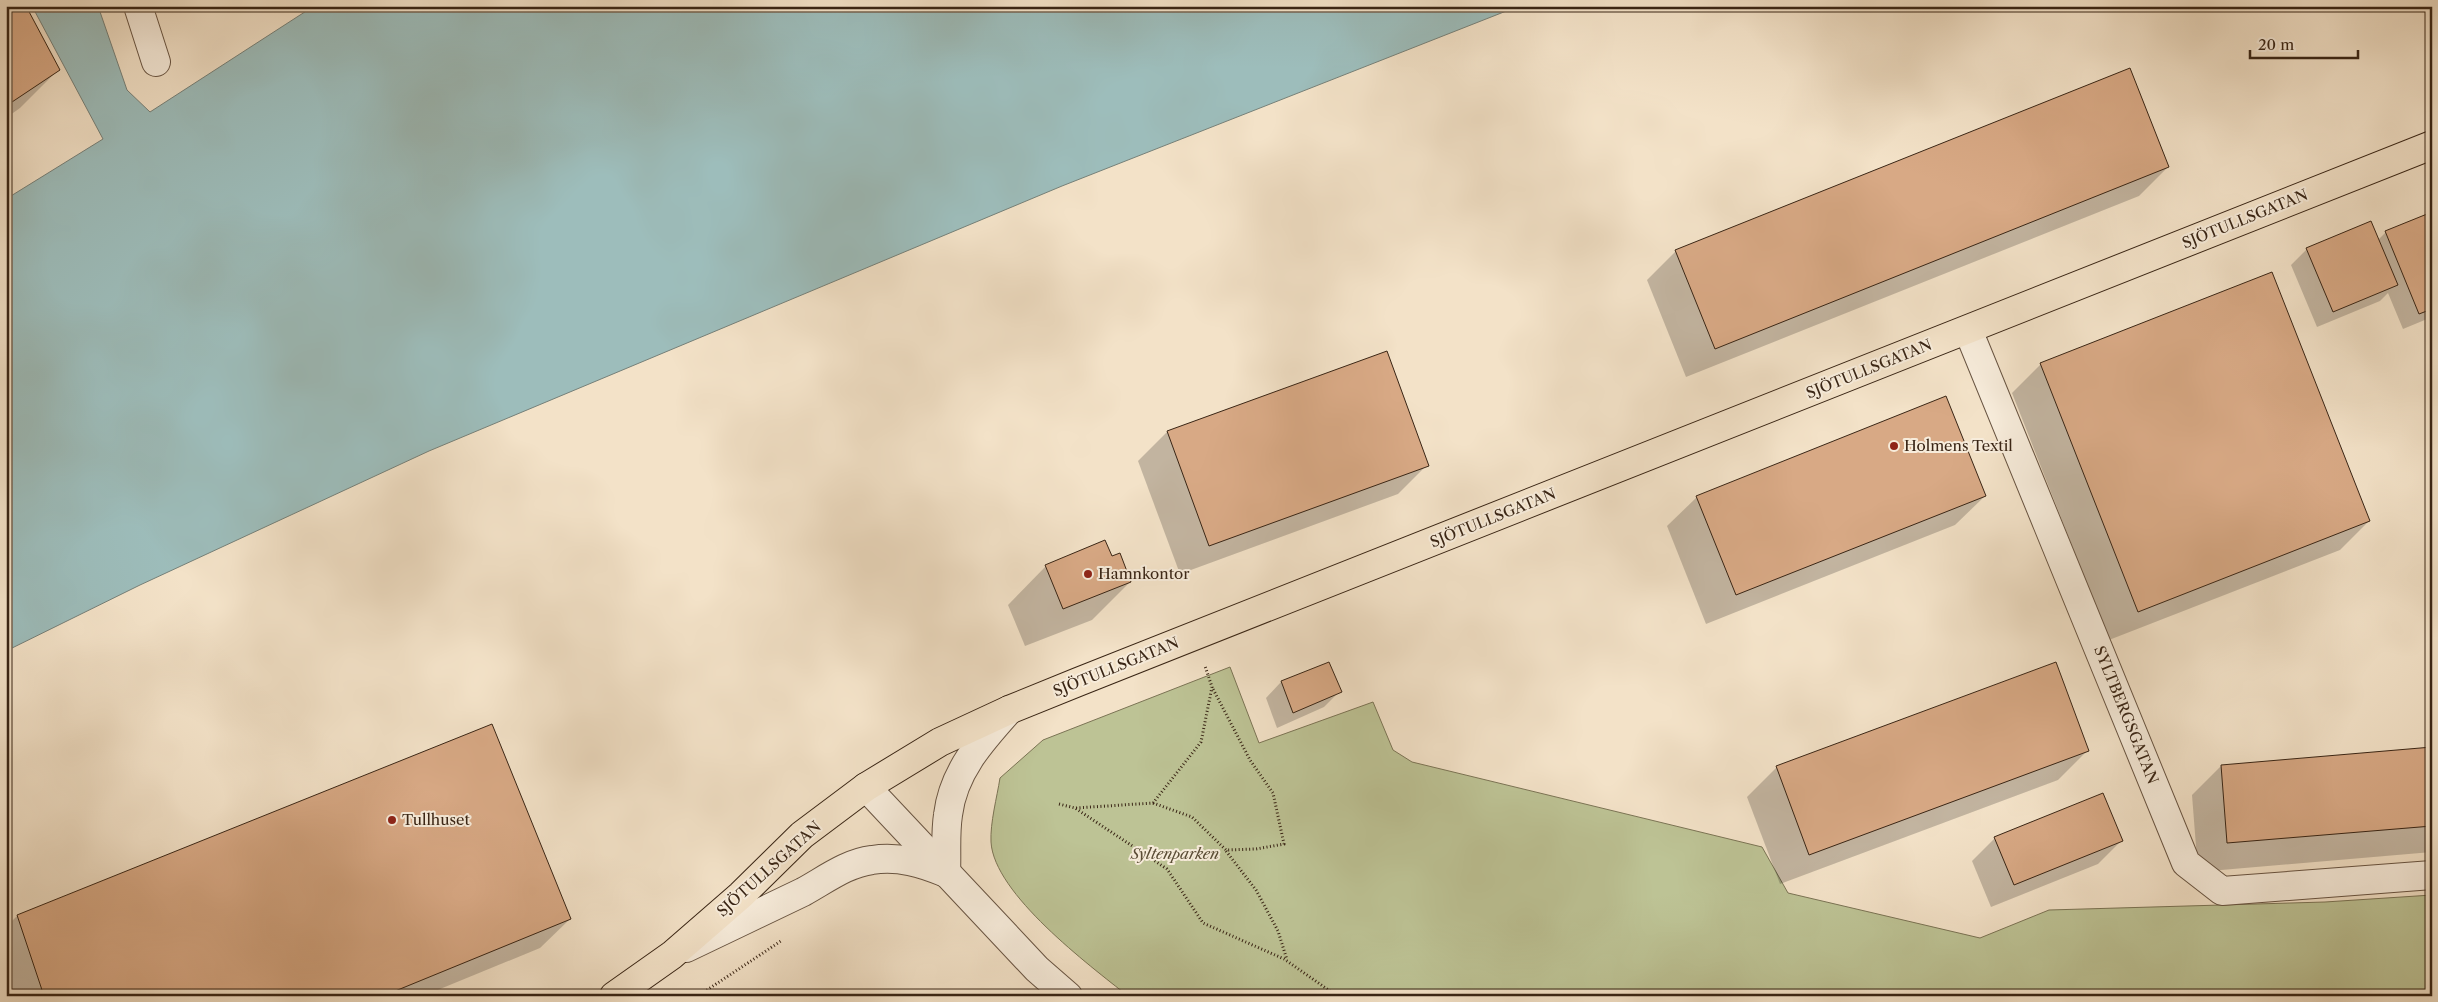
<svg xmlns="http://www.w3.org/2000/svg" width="2438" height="1002" font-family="'Libre Caslon Text',serif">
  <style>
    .green { fill: #bdc395; stroke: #7b7455 }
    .water { fill: #9dbdbb; stroke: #758079 }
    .shadow { fill: #0003 }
    .building { fill: #d8a985; stroke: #392515 }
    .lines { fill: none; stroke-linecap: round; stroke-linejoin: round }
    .minor-casing { stroke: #685442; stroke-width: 30 }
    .major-casing { stroke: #392515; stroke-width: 30 }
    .path { stroke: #392515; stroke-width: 3; stroke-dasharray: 1 2.5; stroke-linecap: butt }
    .minor { stroke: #f7ecdb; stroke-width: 28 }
    .major { stroke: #f3e2c8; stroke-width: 28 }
    .poi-dot { fill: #8f2418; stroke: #f7ecdb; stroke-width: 2 }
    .labels { text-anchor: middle; stroke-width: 4; stroke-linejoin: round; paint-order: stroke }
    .street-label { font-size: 15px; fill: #392515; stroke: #f7ecdb }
    .poi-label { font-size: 15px; fill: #392515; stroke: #f7ecdb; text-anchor: start }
    .park-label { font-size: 15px; font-style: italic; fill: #5a4c35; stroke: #f7ecdb }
  </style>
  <rect width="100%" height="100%" fill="#f3e2c8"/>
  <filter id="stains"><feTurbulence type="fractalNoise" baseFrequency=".004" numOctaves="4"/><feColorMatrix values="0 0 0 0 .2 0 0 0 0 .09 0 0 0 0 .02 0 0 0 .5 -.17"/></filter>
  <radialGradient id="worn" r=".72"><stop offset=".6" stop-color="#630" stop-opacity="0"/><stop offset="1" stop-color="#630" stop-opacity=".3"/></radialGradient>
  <path class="green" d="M1230 667 1259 743 1373 702 1393 750 1412 762 1762 847 1788 893 1980 938 2049 910 2325 902 2432 895V996H1128C1089 965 994 894 991 842 990 823 997 797 1000 778L1043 740Z"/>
  <polygon class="water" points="32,6 98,6 127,90 150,112 314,6 1519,6 1062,186 429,451 140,585 6,651 6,199 103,139"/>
  <g class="shadow">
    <polygon points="6,6 58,70 20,108 6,118"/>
    <polygon points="2168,167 2139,196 1686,377 1647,280 1676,251"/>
    <polygon points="2432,214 2432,317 2403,329 2388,293 2380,301 2317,327 2291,265 2307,249 2378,240 2386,232"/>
    <polygon points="2041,364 2369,521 2340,550 2109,640 2012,393"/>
    <polygon points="1167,432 1427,465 1398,494 1180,574 1138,461"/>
    <polygon points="1985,496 1955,525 1706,624 1667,526 1697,497"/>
    <polygon points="1111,557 1130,582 1092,620 1025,646 1008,605 1046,566"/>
    <polygon points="2055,664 2088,750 2058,780 1780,884 1747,797 1776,768"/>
    <polygon points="1281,682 1340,691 1324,707 1277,728 1266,698"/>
    <polygon points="491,726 570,919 540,948 423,996 6,996 6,927 17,916"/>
    <polygon points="2432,748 2432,852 2198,872 2192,795 2221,766"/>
    <polygon points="1995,838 2121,841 2098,864 1991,907 1972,861"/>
  </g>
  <g class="building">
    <polygon points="6,6 26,6 60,70 6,106"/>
    <polygon points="2130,68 2169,167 1715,349 1675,250"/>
    <polygon points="2432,212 2432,309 2419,314 2385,231"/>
    <polygon points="2371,221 2398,285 2333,312 2306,248"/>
    <polygon points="2272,272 2370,521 2138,612 2040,363"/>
    <polygon points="1387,351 1429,466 1209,546 1167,431"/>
    <polygon points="1946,396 1986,496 1736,595 1696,496"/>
    <polygon points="1105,540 1112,556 1120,553 1131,582 1063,609 1045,565"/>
    <polygon points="1329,662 1342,692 1293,713 1281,681"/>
    <polygon points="2056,662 2089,751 1809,855 1776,766"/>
    <polygon points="492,724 571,919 383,996 44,996 17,915"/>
    <polygon points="2432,747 2432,826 2227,843 2221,765"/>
    <polygon points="2103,793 2123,841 2014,885 1994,837"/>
  </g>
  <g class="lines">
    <defs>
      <g id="minor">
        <polyline points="138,6 156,62"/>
        <polyline points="1968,330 2186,863 2222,891 2432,875"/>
        <polyline points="866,787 1037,969 1068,996"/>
        <path d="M946 873C947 854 945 834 948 815 953 772 981 741 1009 710"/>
        <path d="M686 948C725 929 764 911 803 892 825 880 847 863 872 860 899 856 922 863 946 873"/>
      </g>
      <polyline id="major" points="614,996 672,955 741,895 802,835 866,787 940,742 1009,710 1078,682 2432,145"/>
    </defs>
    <use href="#minor" class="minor-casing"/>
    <use href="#major" class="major-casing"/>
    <g class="path">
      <polyline points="1153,803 1192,817 1226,850 1256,849 1284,844 1273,793 1250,760 1212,687"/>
      <polyline points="1059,804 1075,808 1167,869 1203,923 1284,959 1337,996"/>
      <polyline points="1076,808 1153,803 1201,742 1212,687 1205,666"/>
      <polyline points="1226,851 1256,890 1278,931 1287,960"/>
      <polyline points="698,996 781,941"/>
    </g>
    <use href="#minor" class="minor"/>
    <use href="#major" class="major"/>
  </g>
  <g class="poi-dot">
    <circle cx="1894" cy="446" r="5"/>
    <circle cx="1088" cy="574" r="5"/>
    <circle cx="392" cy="820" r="5"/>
  </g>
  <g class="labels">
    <g class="street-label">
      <text transform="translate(2245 219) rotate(-22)" y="5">SJÖTULLSGATAN</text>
      <text transform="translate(1869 369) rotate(-22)" y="5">SJÖTULLSGATAN</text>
      <text transform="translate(1493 518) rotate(-22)" y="5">SJÖTULLSGATAN</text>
      <text transform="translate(1116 667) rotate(-22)" y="5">SJÖTULLSGATAN</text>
      <text transform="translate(2126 715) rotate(68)" y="5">SYLTBERGSGATAN</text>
      <text transform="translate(769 869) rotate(-42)" y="5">SJÖTULLSGATAN</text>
    </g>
    <g class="poi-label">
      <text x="1904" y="451">Holmens Textil</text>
      <text x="1098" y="579">Hamnkontor</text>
      <text x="402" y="825">Tullhuset</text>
    </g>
    <g class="park-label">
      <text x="1175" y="859">Syltenparken</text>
    </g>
  </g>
  <rect width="2438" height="1002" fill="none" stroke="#f3e2c8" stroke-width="25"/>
  <rect x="8" y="8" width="2423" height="987" fill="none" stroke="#392515" stroke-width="2.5"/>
  <rect x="12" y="12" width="2413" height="977" fill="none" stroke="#392515"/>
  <path d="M2250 50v8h108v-8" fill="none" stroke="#392515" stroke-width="2.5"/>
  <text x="2258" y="50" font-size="15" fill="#392515" stroke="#f7ecdb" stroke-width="4" paint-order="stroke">20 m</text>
  <rect width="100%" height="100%" filter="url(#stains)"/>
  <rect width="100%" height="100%" fill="url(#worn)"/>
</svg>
